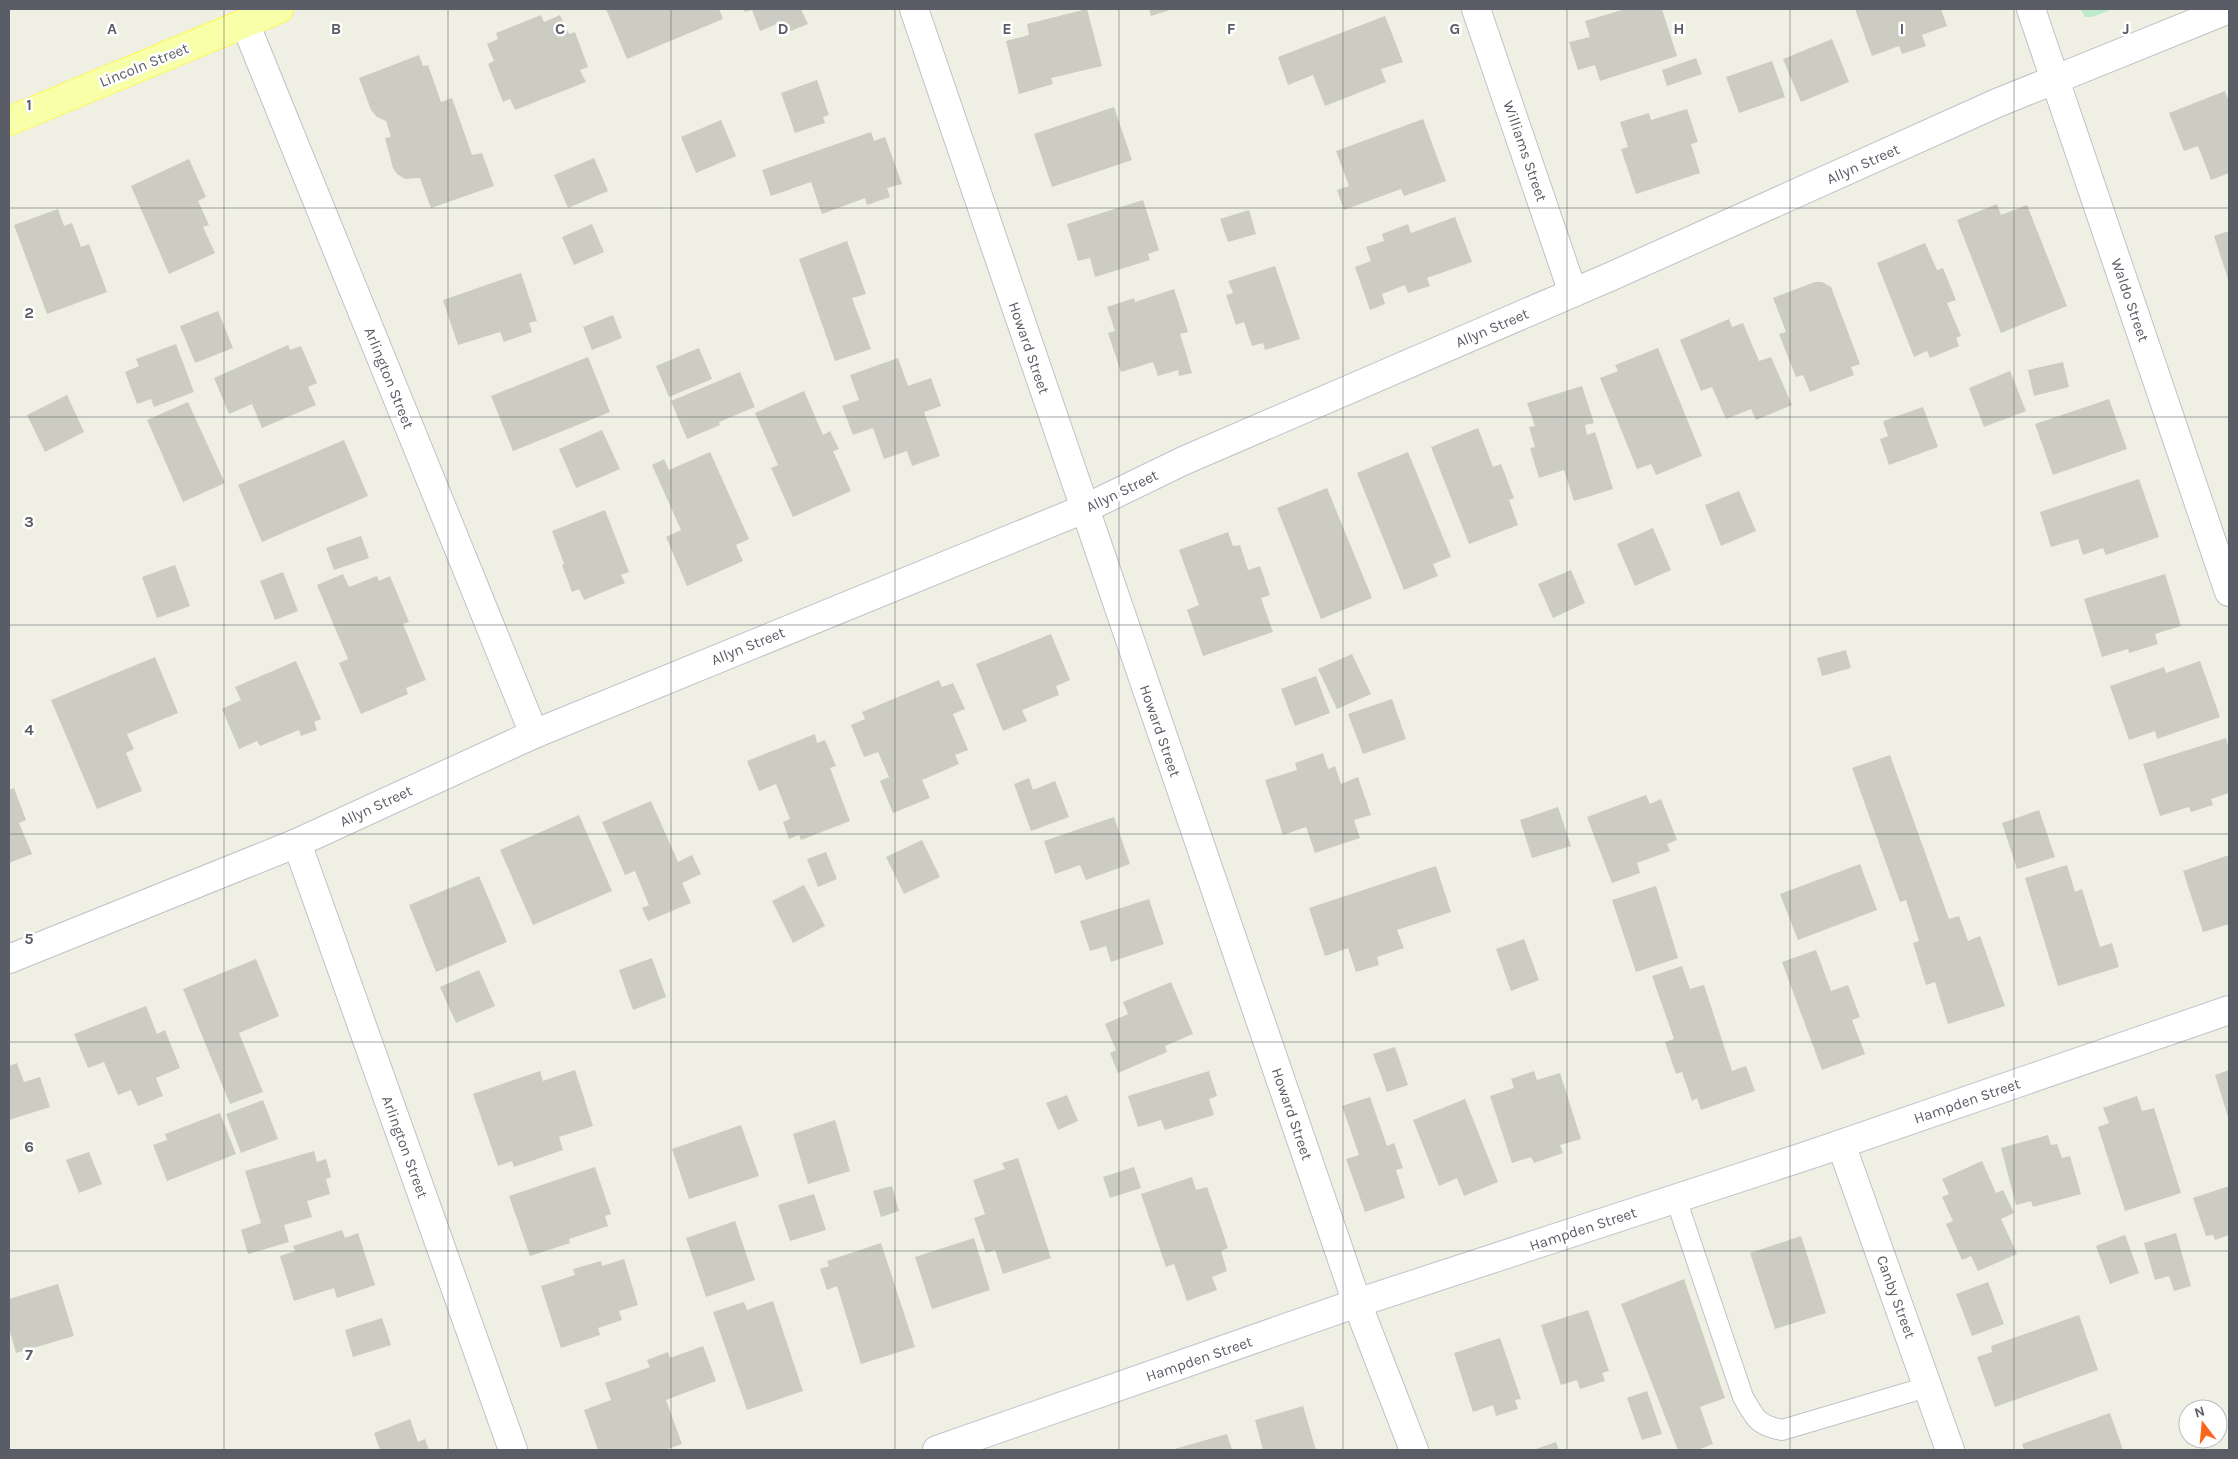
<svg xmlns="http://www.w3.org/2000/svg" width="2238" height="1459" font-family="Karla,sans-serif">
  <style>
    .green { fill: #bdeac8 }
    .building { fill: #cdccc2 }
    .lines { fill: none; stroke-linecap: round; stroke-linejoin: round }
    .service-casing { stroke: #c0c1c8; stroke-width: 22 }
    .minor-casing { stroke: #c0c1c8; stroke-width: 30 }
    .secondary-casing { stroke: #c2c4cd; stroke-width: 30 }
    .primary-casing { stroke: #fff84d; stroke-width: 30 }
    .service { stroke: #fff; stroke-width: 20 }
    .minor { stroke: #fff; stroke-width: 28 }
    .secondary { stroke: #fff; stroke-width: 28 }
    .primary { stroke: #f8ffa9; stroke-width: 28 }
    .grid { fill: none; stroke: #5b5d66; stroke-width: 1; stroke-opacity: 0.55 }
    .labels { text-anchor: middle; stroke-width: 5; stroke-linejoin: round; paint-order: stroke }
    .street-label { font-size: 15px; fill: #5b5d66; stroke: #fff }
    .grid-label { font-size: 16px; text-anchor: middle; font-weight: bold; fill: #5b5d66; stroke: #fff; stroke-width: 5; stroke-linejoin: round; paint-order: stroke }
  </style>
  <rect width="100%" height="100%" fill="#eff0e3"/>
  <polygon class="green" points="2080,9 2113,9 2092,17 2085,17"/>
  <g class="building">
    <polygon points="606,9 719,9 723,19 627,59"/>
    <polygon points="743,9 801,9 808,24 783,34 779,23 760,31 752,10 745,12"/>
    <polygon points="1087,9 1102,66 1051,78 1053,84 1019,94 1006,41 1029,35 1027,24"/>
    <polygon points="1149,9 1173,9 1151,16"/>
    <polygon points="1625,9 1662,9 1677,56 1600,81 1595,65 1578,70 1569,42 1590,37 1585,21"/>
    <polygon points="1855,9 1941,9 1947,26 1922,35 1926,46 1902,54 1899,46 1872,56"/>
    <polygon points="541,15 544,22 560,15 569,34 575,32 588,67 580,70 586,82 515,110 510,99 503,102 488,64 494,61 487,44 498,39 496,33"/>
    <polygon points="1385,16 1403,62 1381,69 1386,82 1325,106 1313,75 1288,85 1278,57"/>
    <polygon points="1832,39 1849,82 1801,102 1783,59"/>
    <polygon points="419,55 423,66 428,65 441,102 452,98 472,155 482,153 494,186 431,208 420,178 405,179 397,174 393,168 385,138 391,137 386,121 377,117 371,110 359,78"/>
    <polygon points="1696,58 1702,74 1667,86 1662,70"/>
    <polygon points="1772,61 1785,97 1739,113 1726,77"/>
    <polygon points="817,80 829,115 823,117 825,123 795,133 781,93"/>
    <polygon points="2225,91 2229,102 2229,173 2211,180 2198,146 2184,151 2169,113"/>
    <polygon points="1114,107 1132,160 1052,187 1034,134"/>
    <polygon points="1687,109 1698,142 1691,144 1700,173 1636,194 1621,149 1628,147 1620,122 1649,113 1651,120"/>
    <polygon points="1423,119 1446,181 1404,196 1401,189 1344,210 1337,190 1349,186 1336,151"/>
    <polygon points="721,120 736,156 696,173 681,137"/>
    <polygon points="871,132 874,141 885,137 902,184 887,188 890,197 867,205 865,198 822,214 811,182 771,196 762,170"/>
    <polygon points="594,158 608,191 568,208 554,175"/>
    <polygon points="189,159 206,197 198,201 209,225 203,227 215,253 169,274 131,186"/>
    <polygon points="1143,200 1159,250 1148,254 1150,260 1095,277 1090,258 1078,261 1067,224"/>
    <polygon points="1997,204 2001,215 2027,205 2067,306 2001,333 1957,220"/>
    <polygon points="58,209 64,226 72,223 81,247 89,244 107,292 47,314 14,225"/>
    <polygon points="1249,210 1256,234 1228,242 1220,219"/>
    <polygon points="1455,217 1472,262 1427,278 1430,286 1408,293 1405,285 1382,294 1385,304 1370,310 1355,267 1371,261 1366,247 1384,241 1382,234 1408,224 1411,233"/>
    <polygon points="592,224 604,252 574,265 562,237"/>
    <polygon points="2229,231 2229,282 2214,236"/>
    <polygon points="847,241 866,294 852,298 871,349 835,361 799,259"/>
    <polygon points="1925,243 1937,270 1943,268 1956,300 1947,303 1961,336 1956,338 1959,346 1930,358 1927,351 1914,357 1877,263"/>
    <polygon points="1275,266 1300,339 1265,350 1263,343 1252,346 1244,322 1236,325 1226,295 1233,293 1228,281"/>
    <polygon points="521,273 537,321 529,323 532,332 504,342 500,332 458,345 443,300"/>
    <polygon points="1815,282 1822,282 1831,287 1860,364 1851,367 1854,375 1810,392 1803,375 1796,377 1779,334 1786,332 1773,298"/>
    <polygon points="1174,289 1188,332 1180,334 1192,373 1179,376 1178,370 1158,376 1153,362 1121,372 1108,333 1115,331 1107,307 1134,298 1135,302"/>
    <polygon points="218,311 233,348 195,363 180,326"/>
    <polygon points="613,315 622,338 592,350 583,327"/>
    <polygon points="1729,319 1732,327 1743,323 1759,361 1771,357 1792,405 1756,420 1751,409 1726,419 1712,387 1701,391 1680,340"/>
    <polygon points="176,344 194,392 154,407 151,399 137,404 125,372 139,366 136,359"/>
    <polygon points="288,345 290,350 301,346 317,383 308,387 316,405 262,428 252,404 229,414 214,378"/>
    <polygon points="699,348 712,379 669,397 656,366"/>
    <polygon points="1658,348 1702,456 1656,475 1651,464 1637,469 1600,378 1618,371 1615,365"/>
    <polygon points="588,357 610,412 513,451 491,396"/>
    <polygon points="898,358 908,386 931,378 941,406 924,412 940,456 912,466 907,451 884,459 873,428 853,435 842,406 859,400 850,375"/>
    <polygon points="2063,362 2069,387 2034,396 2028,370"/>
    <polygon points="2010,371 2026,411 1984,427 1969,388"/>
    <polygon points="740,372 755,407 719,422 720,425 687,439 671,401"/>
    <polygon points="1582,386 1594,423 1585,425 1587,435 1595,432 1613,489 1574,501 1564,470 1539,478 1530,448 1535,447 1529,427 1535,426 1527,403"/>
    <polygon points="804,391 823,435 830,431 839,449 833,451 851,491 793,517 771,468 778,465 755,413"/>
    <polygon points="67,395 84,432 45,452 27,415"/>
    <polygon points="2109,399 2127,449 2053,475 2035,424"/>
    <polygon points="188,402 225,483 183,502 147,420"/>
    <polygon points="1923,407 1938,447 1889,465 1880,439 1888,436 1883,421"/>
    <polygon points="1478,428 1493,467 1501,464 1514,498 1509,500 1518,525 1469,544 1431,447"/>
    <polygon points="602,430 620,469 576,488 559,449"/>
    <polygon points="344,440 368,496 262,542 238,485"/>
    <polygon points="710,452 749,539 736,545 743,561 687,586 666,537 681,530 652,465 664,459 669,470"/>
    <polygon points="1408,452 1451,557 1433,564 1438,576 1404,590 1357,473"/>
    <polygon points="2139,479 2159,537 2106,555 2103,548 2083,555 2078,539 2051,547 2040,512"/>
    <polygon points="1327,488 1372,598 1321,619 1277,508"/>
    <polygon points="1739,491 1756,531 1721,546 1705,505"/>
    <polygon points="605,510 629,572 621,575 625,583 584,600 579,589 572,592 562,565 564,564 552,531"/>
    <polygon points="1653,528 1671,570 1635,586 1617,544"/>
    <polygon points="1228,532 1233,546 1240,545 1248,570 1260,566 1270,595 1261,598 1273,632 1203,656 1187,610 1199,605 1179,550"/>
    <polygon points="361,536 369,558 334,570 326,548"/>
    <polygon points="175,565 190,606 157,618 142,577"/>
    <polygon points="1571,570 1585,603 1553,618 1538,584"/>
    <polygon points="283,572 298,611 275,620 260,581"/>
    <polygon points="343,574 349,587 377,576 379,581 390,576 409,622 403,624 426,680 406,688 408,694 361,714 339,663 348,659 317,585"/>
    <polygon points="2165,574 2181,626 2155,634 2158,644 2129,653 2128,649 2102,657 2084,599"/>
    <polygon points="1051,634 1070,680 1056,686 1059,695 1022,710 1027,721 1003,731 976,664"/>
    <polygon points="1846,650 1851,668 1822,676 1817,658"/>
    <polygon points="1352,654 1371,694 1337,709 1318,669"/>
    <polygon points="155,657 178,713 127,734 134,749 126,753 142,791 97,809 51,700"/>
    <polygon points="296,661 321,719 314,722 317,730 301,736 299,730 260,746 257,741 239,749 222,709 241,700 235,687"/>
    <polygon points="2200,661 2220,717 2157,739 2155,731 2129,740 2110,686 2164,667 2166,673"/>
    <polygon points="1316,676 1330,713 1295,726 1281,689"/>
    <polygon points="939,680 942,687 953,683 965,709 953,714 968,750 955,755 959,764 922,780 930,798 893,813 880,781 889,777 878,752 864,757 851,725 865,719 862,712"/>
    <polygon points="1392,699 1406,739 1363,754 1348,714"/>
    <polygon points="815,734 817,743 825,740 836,766 830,768 850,821 801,840 799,835 789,839 783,822 790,819 776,784 759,791 747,761"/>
    <polygon points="2226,738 2229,748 2229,793 2211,799 2213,805 2191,812 2189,807 2160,816 2143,764"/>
    <polygon points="1323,753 1328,769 1335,766 1341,784 1358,777 1371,815 1354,820 1360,838 1315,853 1306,827 1283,835 1265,780 1297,770 1295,763"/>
    <polygon points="1890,755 1949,919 1959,916 1968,941 1980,936 2005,1006 1948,1024 1935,982 1926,985 1913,943 1919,941 1906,900 1900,902 1852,768"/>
    <polygon points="1029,778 1033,790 1055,781 1069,817 1031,831 1014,784"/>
    <polygon points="14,788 26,820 19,823 32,854 9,863 9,790"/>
    <polygon points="1646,795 1650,804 1661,799 1677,840 1667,844 1670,851 1637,863 1640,873 1612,883 1587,817"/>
    <polygon points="651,801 678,862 692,855 701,874 682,883 691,903 648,921 642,908 649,905 635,871 625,875 602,822"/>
    <polygon points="1558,807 1571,846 1532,858 1520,820"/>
    <polygon points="2039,810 2055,857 2017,869 2002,823"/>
    <polygon points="579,815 612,891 533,925 500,850"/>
    <polygon points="1114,817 1130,864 1086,880 1080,865 1055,874 1044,841"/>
    <polygon points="922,840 940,877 904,894 886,857"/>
    <polygon points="826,852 837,879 818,887 807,859"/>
    <polygon points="2229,855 2229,924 2203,932 2183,871"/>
    <polygon points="1860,864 1877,910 1798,940 1780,894"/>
    <polygon points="2067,865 2075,892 2082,889 2100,947 2112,943 2119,967 2058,986 2025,878"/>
    <polygon points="1436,866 1451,912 1397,930 1404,948 1377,957 1379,965 1356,972 1348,948 1325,956 1309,908"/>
    <polygon points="479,876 507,942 436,972 409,905"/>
    <polygon points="804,885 825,926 793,943 772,901"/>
    <polygon points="1656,886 1678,958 1636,972 1612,900"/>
    <polygon points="1149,899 1164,944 1111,962 1106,946 1090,951 1080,921"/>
    <polygon points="1524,939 1539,980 1511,991 1496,949"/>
    <polygon points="1816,950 1831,991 1848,985 1860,1017 1852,1020 1865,1054 1822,1070 1782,962"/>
    <polygon points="652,958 666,997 633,1010 619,970"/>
    <polygon points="256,959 279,1016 239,1033 263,1092 230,1104 183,989"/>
    <polygon points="1682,966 1690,989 1704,985 1732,1071 1746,1066 1755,1091 1701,1110 1697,1098 1692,1101 1682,1072 1676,1074 1665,1042 1674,1039 1652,976"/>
    <polygon points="479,970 495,1006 456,1023 440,987"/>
    <polygon points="1171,982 1193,1034 1165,1046 1167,1052 1118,1073 1110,1053 1116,1050 1105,1024 1128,1014 1123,1002"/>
    <polygon points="146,1006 157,1034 165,1030 180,1068 156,1078 163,1096 138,1106 131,1090 118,1095 104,1062 88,1068 74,1034"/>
    <polygon points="1395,1047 1408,1085 1387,1092 1373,1054"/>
    <polygon points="17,1063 24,1082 40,1077 50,1107 9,1120 9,1066"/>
    <polygon points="575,1070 593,1126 559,1137 563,1150 514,1167 512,1161 498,1166 473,1094 540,1071 543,1081"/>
    <polygon points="2229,1070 2229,1120 2215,1075"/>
    <polygon points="1209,1071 1217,1096 1209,1099 1214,1115 1165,1130 1161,1120 1138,1127 1128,1096"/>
    <polygon points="1534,1071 1537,1080 1560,1073 1581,1139 1560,1145 1563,1153 1534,1163 1531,1157 1512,1163 1490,1096 1514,1088 1511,1079"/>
    <polygon points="1067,1095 1078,1121 1058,1130 1046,1103"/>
    <polygon points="2137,1096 2142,1111 2154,1108 2181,1193 2125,1211 2098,1127 2109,1123 2103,1108"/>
    <polygon points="1370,1097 1387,1146 1394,1143 1403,1168 1396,1170 1405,1198 1365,1212 1346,1159 1359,1155 1342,1106"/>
    <polygon points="1465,1099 1498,1182 1464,1196 1457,1178 1439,1186 1413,1120"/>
    <polygon points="263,1100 278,1139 241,1153 226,1114"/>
    <polygon points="220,1113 236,1154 167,1181 153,1145 167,1140 165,1134"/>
    <polygon points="835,1120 850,1171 808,1184 793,1134"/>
    <polygon points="741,1125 759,1176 689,1199 672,1149"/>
    <polygon points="2048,1135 2051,1145 2057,1144 2062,1158 2070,1156 2081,1194 2033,1207 2031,1201 2016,1205 2001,1148"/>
    <polygon points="314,1151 317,1162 326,1159 331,1177 326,1179 330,1194 307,1201 312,1217 284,1225 289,1242 248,1254 241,1230 261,1223 245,1171"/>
    <polygon points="89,1152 102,1184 79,1193 66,1160"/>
    <polygon points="1018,1158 1051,1258 1003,1274 995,1250 986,1253 974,1218 985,1214 973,1180 1005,1169 1002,1163"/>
    <polygon points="1982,1161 1996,1193 2003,1190 2014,1213 2001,1219 2017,1254 1978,1271 1971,1256 1962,1260 1946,1224 1953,1221 1942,1197 1949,1194 1942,1179"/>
    <polygon points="595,1167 611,1214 605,1216 608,1226 569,1239 570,1243 530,1256 509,1196"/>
    <polygon points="1134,1167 1141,1188 1110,1198 1103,1177"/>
    <polygon points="1192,1177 1196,1190 1207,1187 1228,1248 1221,1251 1227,1271 1212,1277 1217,1290 1187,1301 1174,1264 1166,1267 1141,1194"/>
    <polygon points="892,1186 899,1211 881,1217 873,1191"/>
    <polygon points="2229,1186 2229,1235 2215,1240 2213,1235 2206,1236 2193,1198"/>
    <polygon points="814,1194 826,1230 790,1241 778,1205"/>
    <polygon points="735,1221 755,1280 706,1297 686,1238"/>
    <polygon points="342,1230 345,1238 358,1233 375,1285 337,1298 334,1288 294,1301 280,1256 295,1251 293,1246"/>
    <polygon points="2176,1233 2191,1286 2174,1291 2169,1276 2155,1280 2144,1243"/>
    <polygon points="2125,1235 2139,1273 2110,1284 2096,1246"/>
    <polygon points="1801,1236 1826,1313 1775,1329 1750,1253"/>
    <polygon points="974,1238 990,1290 932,1309 915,1257"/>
    <polygon points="881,1243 915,1347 861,1364 837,1286 827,1290 820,1269 829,1266 827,1261"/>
    <polygon points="624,1259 638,1305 619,1311 622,1320 598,1328 600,1335 561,1348 541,1286 575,1275 573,1269 601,1261 602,1266"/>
    <polygon points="1684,1279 1725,1398 1700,1407 1713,1444 1698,1450 1678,1450 1621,1304"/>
    <polygon points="1988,1282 2004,1324 1972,1336 1956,1294"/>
    <polygon points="58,1284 74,1336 16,1353 9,1328 9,1299"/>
    <polygon points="773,1301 803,1391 747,1410 713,1312 744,1302 747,1310"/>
    <polygon points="1588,1310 1609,1371 1602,1373 1605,1381 1580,1389 1577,1380 1561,1385 1541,1325"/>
    <polygon points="2079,1315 2098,1370 1995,1407 1977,1357 1992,1352 1991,1346"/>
    <polygon points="382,1318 391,1345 353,1357 345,1330"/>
    <polygon points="1500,1338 1521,1399 1515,1400 1518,1409 1496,1416 1493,1405 1473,1412 1454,1353"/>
    <polygon points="703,1346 716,1381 666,1400 682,1444 664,1450 598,1450 584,1410 611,1400 605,1383 650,1367 647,1360 668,1352 670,1358"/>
    <polygon points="1647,1391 1662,1434 1642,1440 1627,1398"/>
    <polygon points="1303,1406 1316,1450 1263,1450 1255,1420"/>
    <polygon points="2110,1413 2123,1450 2024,1450 2022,1444"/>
    <polygon points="410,1419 418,1442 425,1439 429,1450 380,1450 374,1433"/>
    <polygon points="1227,1434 1232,1450 1171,1450"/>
    <polygon points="1556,1442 1559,1450 1533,1450"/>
  </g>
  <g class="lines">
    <defs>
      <path id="service" d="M1676 1199 1743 1397C1756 1419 1757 1425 1782 1430L1927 1387"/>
      <g id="minor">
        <polyline points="914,9 1357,1303 1414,1450"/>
        <polyline points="1476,9 1573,293"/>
        <polyline points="2031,9 2229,592"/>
        <polyline points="245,23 534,734"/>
        <polyline points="297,843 513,1450"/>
        <polyline points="9,959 297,843 534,734 1084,509 1183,461 1612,276 1997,103 2229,9"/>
        <polyline points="1841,1144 1950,1450"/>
      </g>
      <polyline id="secondary" points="937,1450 1357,1303 1815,1153 2229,1010"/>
      <polyline id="primary" points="9,121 279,9"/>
    </defs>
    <use href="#service" class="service-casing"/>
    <use href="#minor" class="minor-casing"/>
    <use href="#secondary" class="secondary-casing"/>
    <use href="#primary" class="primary-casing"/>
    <use href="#service" class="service"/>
    <use href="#minor" class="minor"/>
    <use href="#secondary" class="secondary"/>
    <use href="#primary" class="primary"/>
  </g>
  <path class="grid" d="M224 9V1450M448 9V1450M671 9V1450M895 9V1450M1119 9V1450M1343 9V1450M1567 9V1450M1790 9V1450M2014 9V1450M9 208H2229M9 417H2229M9 625H2229M9 834H2229M9 1042H2229M9 1251H2229"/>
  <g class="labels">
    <g class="street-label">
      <text transform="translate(144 65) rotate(-22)" y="5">Lincoln Street</text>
      <text transform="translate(1525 151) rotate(71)" y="5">Williams Street</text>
      <text transform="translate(1863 164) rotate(-24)" y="5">Allyn Street</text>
      <text transform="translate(2130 300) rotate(71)" y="5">Waldo Street</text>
      <text transform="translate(1492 328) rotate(-23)" y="5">Allyn Street</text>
      <text transform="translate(1029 348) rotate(71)" y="5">Howard Street</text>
      <text transform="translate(389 378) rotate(68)" y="5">Arlington Street</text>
      <text transform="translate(1122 491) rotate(-26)" y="5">Allyn Street</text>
      <text transform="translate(748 646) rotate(-22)" y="5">Allyn Street</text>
      <text transform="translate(1160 731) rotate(71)" y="5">Howard Street</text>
      <text transform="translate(376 806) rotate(-25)" y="5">Allyn Street</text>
      <text transform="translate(1967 1101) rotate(-19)" y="5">Hampden Street</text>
      <text transform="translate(1292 1114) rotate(71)" y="5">Howard Street</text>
      <text transform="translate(405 1147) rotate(70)" y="5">Arlington Street</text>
      <text transform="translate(1583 1229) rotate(-18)" y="5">Hampden Street</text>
      <text transform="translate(1896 1297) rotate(70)" y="5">Canby Street</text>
      <text transform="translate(1199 1359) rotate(-19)" y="5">Hampden Street</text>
    </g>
  </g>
  <g class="grid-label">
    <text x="112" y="34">A</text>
    <text x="336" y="34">B</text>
    <text x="560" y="34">C</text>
    <text x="783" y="34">D</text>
    <text x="1007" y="34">E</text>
    <text x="1231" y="34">F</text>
    <text x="1455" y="34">G</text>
    <text x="1679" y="34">H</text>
    <text x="1902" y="34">I</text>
    <text x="2126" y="34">J</text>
    <text x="29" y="110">1</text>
    <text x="29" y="318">2</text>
    <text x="29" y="527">3</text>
    <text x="29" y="735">4</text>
    <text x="29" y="944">5</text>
    <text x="29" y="1152">6</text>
    <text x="29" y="1360">7</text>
  </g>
  <rect width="2238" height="1459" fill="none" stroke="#5b5d66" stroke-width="20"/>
  <g transform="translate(2203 1424) rotate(344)"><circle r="24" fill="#ffffff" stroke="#bdbec2"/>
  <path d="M0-4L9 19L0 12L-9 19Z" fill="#fb651d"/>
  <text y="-8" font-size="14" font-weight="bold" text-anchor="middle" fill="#5b5d66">N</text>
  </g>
</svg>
